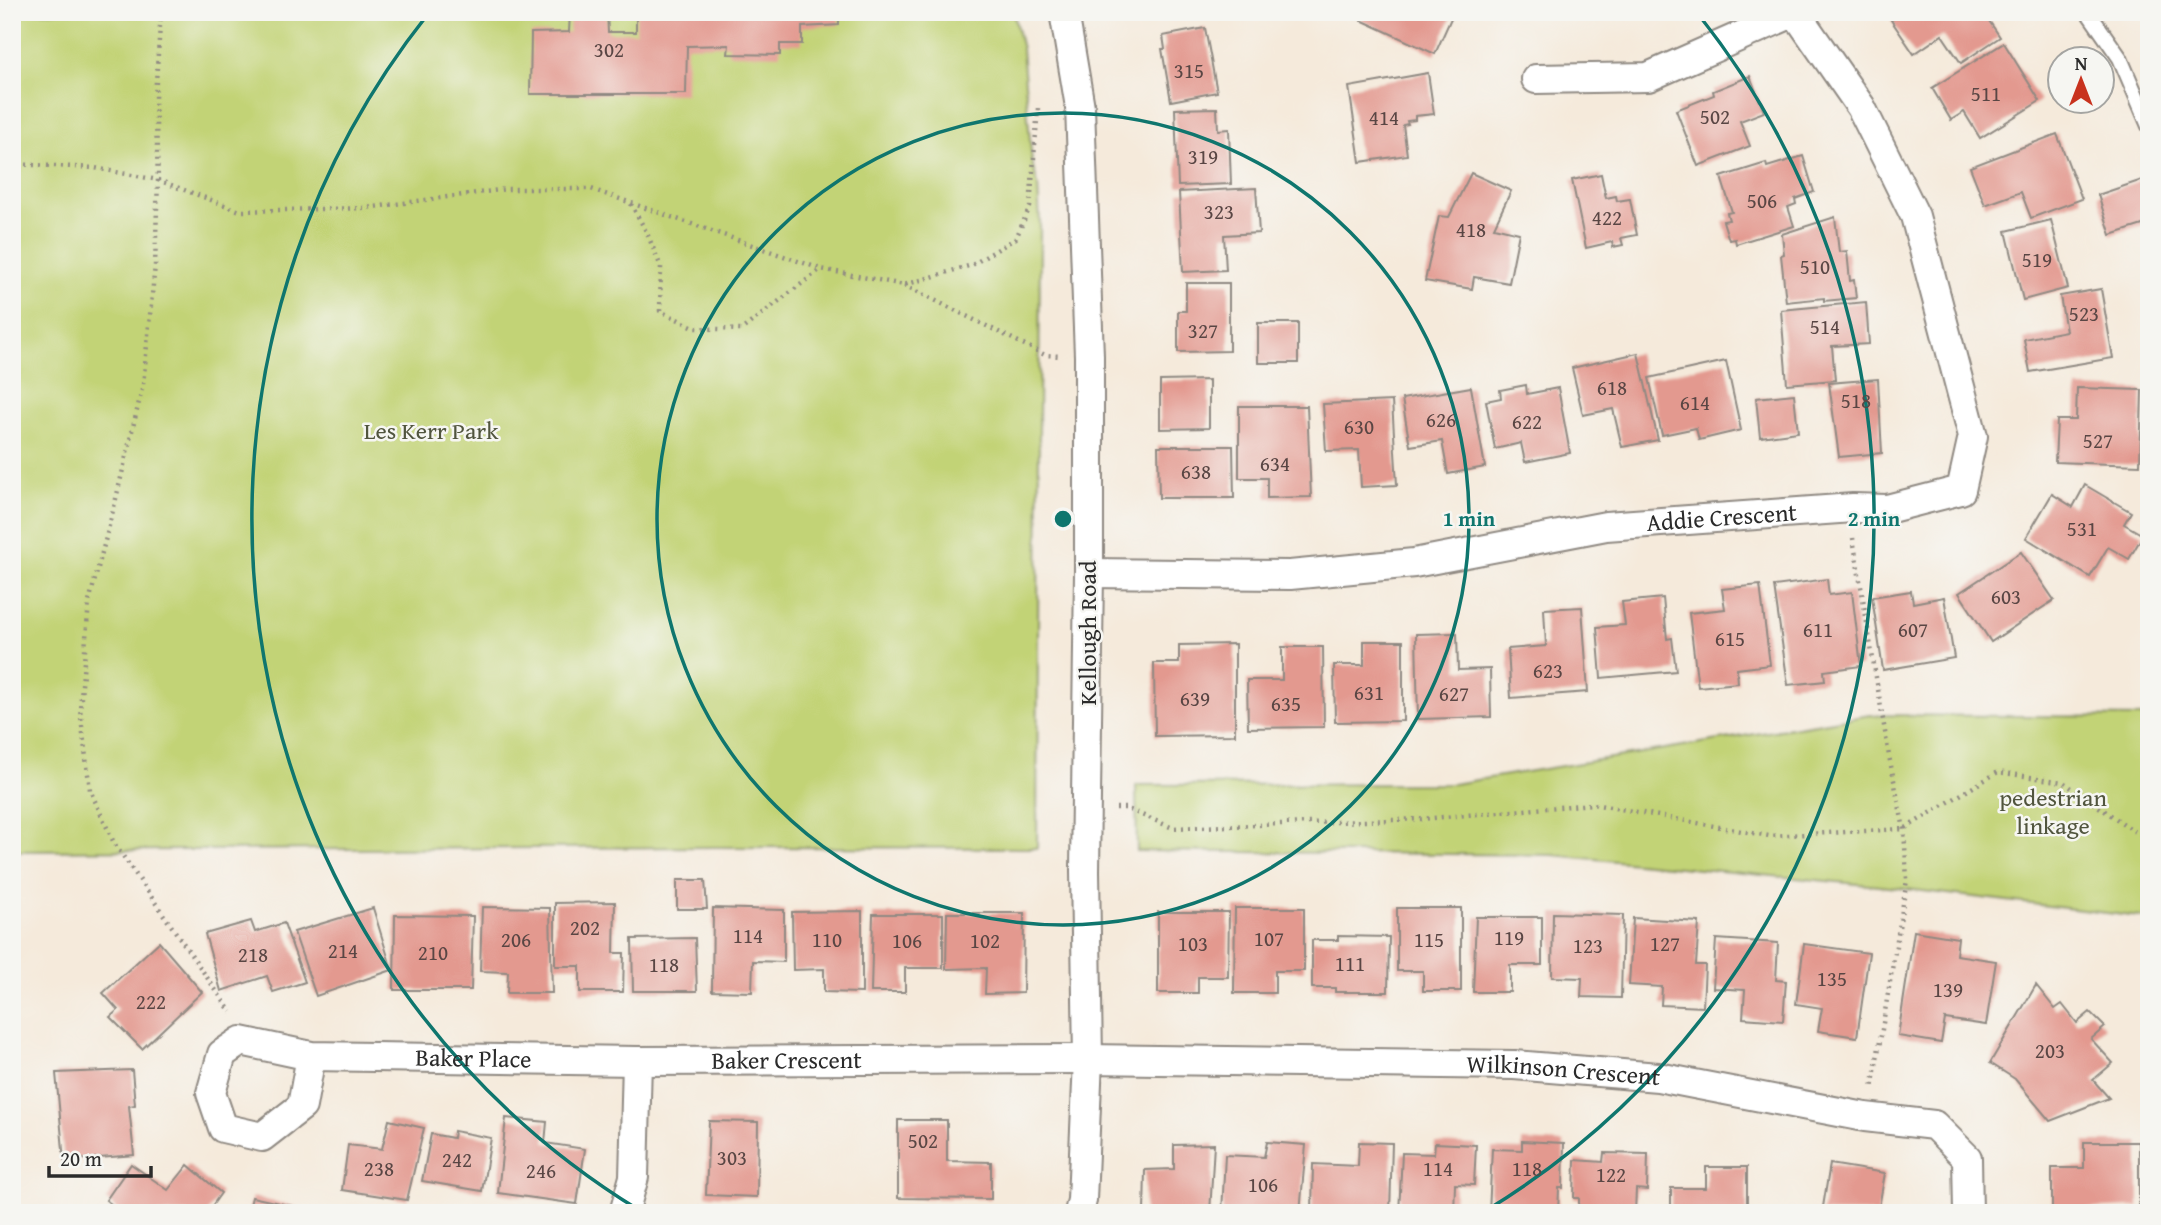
<svg xmlns="http://www.w3.org/2000/svg" width="2161" height="1225" font-family="'Gentium Book Plus',serif">
  <style>
    .green { fill: #c2d376; stroke: #767f50; stroke-width: 2 }
    .building { fill: #e3998f }
    .lines { fill: none; stroke-linecap: round; stroke-linejoin: round }
    .lane-casing { stroke: #908a83; stroke-width: 18 }
    .street-casing { stroke: #908a83; stroke-width: 32 }
    .path { stroke: #908a83; stroke-width: 4.5; stroke-dasharray: 2 5; stroke-linecap: butt }
    .lane { stroke: #fff; stroke-width: 14 }
    .street { stroke: #fff; stroke-width: 28 }
    .ring { fill: none; stroke: #0f766e; stroke-width: 3.5 }
    .labels { text-anchor: middle; stroke-width: 5; stroke-linejoin: round; paint-order: stroke }
    .number-label { font-size: 21px; fill: #594644 }
    .park-label { font-size: 24px; fill: #51553e; stroke: #f6f6f2 }
    .street-label { font-size: 24px; fill: #2b2b2b; stroke: #f6f6f2 }
    .centre { fill: #0f766e; stroke: #f6f6f2; stroke-width: 3.5 }
    .ring-label { font-size: 21px; text-anchor: middle; font-weight: bold; fill: #0f766e; stroke: #f6f6f2; stroke-width: 5; stroke-linejoin: round; paint-order: stroke }
  </style>
  <rect width="100%" height="100%" fill="#f6f6f2"/>
  <filter id="ink" filterUnits="userSpaceOnUse"><feTurbulence type="fractalNoise" baseFrequency=".0143" numOctaves="2"/><feDisplacementMap in="SourceGraphic" scale="14" xChannelSelector="R" yChannelSelector="G"/><feConvolveMatrix kernelMatrix="1 2 1 2 8 2 1 2 1" color-interpolation-filters="sRGB"/></filter>
  <filter id="wash" filterUnits="userSpaceOnUse"><feTurbulence type="fractalNoise" baseFrequency=".00686" numOctaves="4" result="noise"/><feDisplacementMap in="SourceGraphic" scale="28" xChannelSelector="R" yChannelSelector="G"/><feGaussianBlur stdDeviation="1.57" result="paint"/><feColorMatrix in="noise" values="0 0 0 0 0 0 0 0 0 0 0 0 0 0 0 0 0 1.4 0 .05"/><feComposite in="paint" operator="in"/></filter>
  <g filter="url(#wash)">
    <rect width="100%" height="100%" fill="#f5eadb"/>
    <g class="green">
      <polygon points="12,12 1013,12 1022,49 1032,163 1038,185 1040,225 1037,848 715,847 12,851"/>
      <polygon points="1870,715 2149,717 2149,918 1889,887 1553,855 1137,851 1136,785 1453,784"/>
    </g>
    <g id="blocks">
      <g class="building">
        <polygon points="570,12 607,12 608,32 636,32 636,12 839,12 839,25 802,27 802,44 780,44 780,55 728,54 729,45 687,46 686,94 530,94 531,33 569,32"/>
        <polygon points="1365,12 1444,12 1452,16 1435,54 1361,20"/>
        <polygon points="1903,12 1983,12 2000,37 1961,63 1942,35 1914,54 1891,20"/>
        <polygon points="1205,28 1217,92 1171,101 1162,49 1165,49 1163,36"/>
        <polygon points="2004,43 2040,101 1980,138 1964,112 1951,120 1932,88"/>
        <polygon points="1428,73 1434,114 1415,116 1415,120 1407,121 1408,124 1403,125 1407,155 1360,162 1349,87"/>
        <polygon points="1750,76 1764,112 1740,121 1750,146 1698,166 1676,110 1714,95 1713,91"/>
        <polygon points="1217,108 1218,130 1229,129 1231,184 1178,186 1175,109"/>
        <polygon points="2057,134 2082,199 2031,218 2021,192 1985,205 1970,167"/>
        <polygon points="1803,156 1814,192 1795,199 1796,204 1788,207 1794,226 1736,244 1735,239 1729,240 1723,221 1729,220 1727,213 1732,212 1721,177 1766,163 1767,167"/>
        <polygon points="1471,173 1511,191 1494,227 1519,233 1509,283 1474,277 1472,289 1425,281 1439,216 1449,217"/>
        <polygon points="1601,174 1606,198 1616,196 1617,201 1630,199 1637,235 1621,238 1623,245 1613,247 1612,242 1586,248 1572,180"/>
        <polygon points="2142,180 2149,202 2149,223 2111,235 2098,195"/>
        <polygon points="1256,188 1259,233 1224,235 1226,270 1183,272 1179,192"/>
        <polygon points="1835,217 1839,252 1847,251 1850,281 1854,280 1856,298 1824,301 1824,298 1786,302 1781,255 1784,254 1782,234"/>
        <polygon points="2051,220 2068,288 2023,300 2006,231"/>
        <polygon points="1186,283 1229,283 1229,351 1178,352 1178,311 1186,311"/>
        <polygon points="2101,289 2113,358 2030,372 2024,339 2066,331 2060,296"/>
        <polygon points="1866,302 1869,344 1832,346 1835,380 1787,384 1781,310"/>
        <rect x="1258" y="323" width="40" height="40"/>
        <polygon points="1638,353 1658,440 1622,447 1613,409 1583,415 1572,368"/>
        <polygon points="1726,361 1741,430 1699,440 1696,428 1662,435 1649,378"/>
        <polygon points="1878,379 1882,453 1839,457 1829,383"/>
        <polygon points="1209,380 1209,428 1160,429 1160,381"/>
        <polygon points="1526,385 1527,394 1558,388 1570,453 1525,462 1521,443 1495,449 1486,401 1501,398 1500,390"/>
        <polygon points="1471,387 1485,467 1448,474 1442,441 1410,446 1402,399"/>
        <polygon points="2077,388 2142,390 2140,465 2055,462 2057,420 2076,420"/>
        <polygon points="1794,394 1798,432 1760,437 1756,398"/>
        <polygon points="1392,401 1397,485 1361,487 1359,450 1326,451 1323,404"/>
        <polygon points="1239,406 1307,406 1311,497 1267,498 1267,478 1239,478"/>
        <polygon points="1158,446 1233,446 1234,498 1159,498"/>
        <polygon points="2085,485 2131,512 2124,524 2143,535 2129,559 2108,547 2090,577 2026,538 2052,494 2073,507"/>
        <polygon points="2021,552 2054,600 1991,642 1959,593"/>
        <polygon points="1827,579 1829,595 1852,592 1861,666 1824,671 1825,681 1788,685 1774,586"/>
        <polygon points="1760,585 1770,665 1737,669 1738,683 1698,687 1689,613 1725,609 1722,589"/>
        <polygon points="1911,591 1913,603 1944,597 1954,658 1883,670 1872,597"/>
        <polygon points="1663,598 1667,639 1672,638 1676,671 1601,678 1597,627 1625,625 1622,602"/>
        <polygon points="1582,607 1588,692 1511,698 1508,649 1546,646 1544,609"/>
        <polygon points="1457,633 1458,670 1490,669 1491,717 1418,719 1416,634"/>
        <polygon points="1364,641 1403,641 1403,721 1335,722 1334,665 1364,665"/>
        <polygon points="1235,644 1235,735 1155,736 1154,663 1179,663 1179,645"/>
        <polygon points="1282,647 1323,647 1324,727 1248,728 1247,680 1282,680"/>
        <polygon points="677,880 705,880 707,909 677,909"/>
        <polygon points="615,902 614,953 624,953 623,992 580,992 580,966 555,966 555,903"/>
        <polygon points="482,907 550,908 552,993 507,993 508,972 480,971"/>
        <polygon points="373,908 392,970 316,996 294,932"/>
        <polygon points="713,908 784,910 784,962 753,961 752,992 712,991"/>
        <polygon points="1235,908 1304,908 1304,971 1275,971 1275,993 1234,993"/>
        <polygon points="1397,908 1461,908 1461,991 1423,991 1423,971 1397,971"/>
        <polygon points="862,911 862,993 824,992 824,969 793,970 792,912"/>
        <polygon points="1158,912 1229,912 1228,977 1198,977 1198,993 1158,993"/>
        <polygon points="947,913 1024,913 1023,993 985,994 986,968 946,969"/>
        <polygon points="1553,913 1623,915 1621,998 1581,997 1582,978 1552,977"/>
        <polygon points="873,914 943,914 943,968 905,968 905,992 871,992"/>
        <polygon points="395,915 473,916 471,990 394,990"/>
        <polygon points="1476,917 1542,917 1542,965 1510,965 1510,992 1473,992"/>
        <polygon points="1633,918 1699,922 1696,965 1705,965 1703,1007 1661,1005 1662,987 1629,985"/>
        <polygon points="251,921 255,932 284,923 305,982 273,992 267,976 221,991 205,934"/>
        <polygon points="1914,931 1958,938 1956,955 1996,961 1986,1025 1945,1019 1941,1043 1898,1036"/>
        <polygon points="1338,936 1389,937 1388,992 1335,992 1335,988 1312,988 1312,940 1338,940"/>
        <polygon points="695,938 697,991 633,991 632,939"/>
        <polygon points="1716,939 1778,943 1776,980 1786,981 1783,1021 1743,1018 1745,990 1713,988"/>
        <polygon points="159,942 202,992 142,1049 110,1017 118,1010 103,993"/>
        <polygon points="1804,944 1869,953 1857,1037 1818,1031 1822,1008 1796,1004"/>
        <polygon points="2036,985 2055,1009 2062,1004 2077,1023 2090,1012 2105,1027 2091,1039 2113,1063 2093,1080 2109,1098 2050,1121 2015,1079 1990,1063"/>
        <polygon points="132,1070 135,1105 129,1106 134,1155 64,1161 56,1073"/>
        <polygon points="506,1118 547,1122 545,1143 585,1149 577,1204 498,1193"/>
        <polygon points="389,1120 424,1128 407,1200 342,1190 348,1145 382,1149"/>
        <polygon points="898,1120 947,1120 947,1161 991,1162 991,1199 898,1198"/>
        <polygon points="709,1121 758,1122 757,1197 706,1195"/>
        <polygon points="454,1131 491,1138 482,1191 422,1181 431,1134 453,1138"/>
        <polygon points="1522,1141 1564,1143 1563,1188 1559,1188 1558,1213 1489,1213 1492,1149 1522,1150"/>
        <polygon points="1267,1142 1306,1145 1300,1213 1222,1213 1225,1155 1264,1157"/>
        <polygon points="1359,1142 1392,1143 1390,1213 1312,1213 1313,1164 1358,1166"/>
        <polygon points="2084,1142 2139,1142 2139,1207 2052,1210 2052,1168 2084,1168"/>
        <polygon points="1435,1143 1476,1145 1474,1185 1455,1184 1454,1213 1399,1213 1402,1153 1434,1154"/>
        <polygon points="1214,1144 1210,1213 1144,1213 1145,1170 1174,1169 1174,1145"/>
        <polygon points="1604,1153 1648,1154 1647,1190 1636,1189 1635,1213 1579,1213 1579,1198 1574,1198 1575,1160 1603,1162"/>
        <polygon points="131,1164 168,1190 188,1165 221,1193 207,1213 122,1213 106,1200"/>
        <polygon points="1830,1164 1885,1173 1878,1213 1822,1213"/>
        <polygon points="1706,1167 1747,1167 1747,1213 1671,1213 1671,1188 1706,1188"/>
        <polygon points="252,1197 297,1207 295,1213 248,1213"/>
        <polygon points="699,1206 719,1212 719,1213 696,1213"/>
        <polygon points="910,1207 948,1211 948,1213 908,1213"/>
      </g>
    </g>
  </g>
  <g filter="url(#ink)">
    <use href="#blocks" fill-opacity="0" stroke="#908a83" stroke-width="2"/>
    <g class="lines">
      <defs>
        <polyline id="lane" points="2088,12 2120,58 2149,126"/>
        <g id="street">
          <polyline points="1064,12 1080,107 1089,356 1089,573 1085,871 1088,1059 1082,1200 1079,1213"/>
          <polyline points="1536,79 1648,77 1795,12"/>
          <path id="s1" d="M1089 573 1290 575 1414 563 1606 526 1853 508 1887 509 1961 490 1973 436 1915 216 1861 107 1795 12"/>
          <path id="s2" d="M311 1056 302 1106 262 1137 223 1128 211 1093 222 1054 241 1041 311 1056 637 1061"/>
          <path id="s3" d="M624 1213 634 1177 637 1061 1088 1059 1514 1065 1658 1077 1865 1117 1934 1125 1967 1158 1968 1213"/>
        </g>
      </defs>
      <use href="#lane" class="lane-casing"/>
      <use href="#street" class="street-casing"/>
      <g class="path">
        <polyline points="161,12 155,95 158,180 240,211 366,208 507,189 591,189 821,269 904,285 972,265 1016,238 1030,207 1038,108"/>
        <polyline points="12,164 95,168 158,180 155,265 143,385 115,503 89,602 80,709 90,790 114,843 231,1012"/>
        <polyline points="631,204 647,233 661,267 660,311 696,328 741,330 821,269"/>
        <polyline points="904,285 1045,355 1060,356"/>
        <polyline points="1853,538 1889,756 1904,829 1907,880 1872,1089"/>
        <polyline points="1116,808 1125,808 1173,828 1421,819 1593,804 1769,836 1904,829 1998,772 2063,782 2134,831 2149,838"/>
      </g>
      <use href="#lane" class="lane"/>
      <use href="#street" class="street"/>
    </g>
  </g>
  <g class="ring">
    <circle cx="1063" cy="519" r="406"/>
    <path d="M639 1210A811 811 0 0 1 428 14M1698 14A811 811 0 0 1 1487 1210"/>
  </g>
  <g class="labels">
    <g class="number-label">
      <text x="609" y="57">302</text>
      <text x="1189" y="78">315</text>
      <text x="1986" y="101">511</text>
      <text x="1715" y="124">502</text>
      <text x="1384" y="125">414</text>
      <text x="1203" y="164">319</text>
      <text x="1762" y="208">506</text>
      <text x="1219" y="219">323</text>
      <text x="1607" y="225">422</text>
      <text x="1471" y="237">418</text>
      <text x="2037" y="267">519</text>
      <text x="1815" y="274">510</text>
      <text x="2084" y="321">523</text>
      <text x="1825" y="334">514</text>
      <text x="1203" y="338">327</text>
      <text x="1612" y="395">618</text>
      <text x="1856" y="408">518</text>
      <text x="1695" y="410">614</text>
      <text x="1441" y="427">626</text>
      <text x="1527" y="429">622</text>
      <text x="1359" y="434">630</text>
      <text x="2098" y="448">527</text>
      <text x="1275" y="471">634</text>
      <text x="1196" y="479">638</text>
      <text x="2082" y="536">531</text>
      <text x="2006" y="604">603</text>
      <text x="1818" y="637">611</text>
      <text x="1913" y="637">607</text>
      <text x="1730" y="646">615</text>
      <text x="1548" y="678">623</text>
      <text x="1369" y="700">631</text>
      <text x="1454" y="701">627</text>
      <text x="1195" y="706">639</text>
      <text x="1286" y="711">635</text>
      <text x="585" y="935">202</text>
      <text x="748" y="943">114</text>
      <text x="1509" y="945">119</text>
      <text x="1269" y="946">107</text>
      <text x="516" y="947">206</text>
      <text x="827" y="947">110</text>
      <text x="1429" y="947">115</text>
      <text x="907" y="948">106</text>
      <text x="985" y="948">102</text>
      <text x="1193" y="951">103</text>
      <text x="1665" y="951">127</text>
      <text x="1588" y="953">123</text>
      <text x="343" y="958">214</text>
      <text x="433" y="960">210</text>
      <text x="253" y="962">218</text>
      <text x="1350" y="971">111</text>
      <text x="664" y="972">118</text>
      <text x="1832" y="986">135</text>
      <text x="1948" y="997">139</text>
      <text x="151" y="1009">222</text>
      <text x="2050" y="1058">203</text>
      <text x="923" y="1148">502</text>
      <text x="732" y="1165">303</text>
      <text x="457" y="1167">242</text>
      <text x="379" y="1176">238</text>
      <text x="1438" y="1176">114</text>
      <text x="1527" y="1176">118</text>
      <text x="541" y="1178">246</text>
      <text x="1611" y="1182">122</text>
      <text x="1263" y="1192">106</text>
    </g>
    <g class="park-label">
      <text x="431" y="439">Les Kerr Park</text>
      <text x="2053" y="806">pedestrian<tspan x="2053" dy="28">linkage</tspan></text>
    </g>
    <g class="street-label">
      <text dy="8" stroke="none"><textPath href="#s1" startOffset="637">Addie Crescent</textPath></text>
      <text transform="translate(1088 633) rotate(-90)" y="8">Kellough Road</text>
      <text dy="8" stroke="none"><textPath href="#s2" startOffset="476">Baker Place</textPath></text>
      <text dy="8" stroke="none"><textPath href="#s3" startOffset="303">Baker Crescent</textPath></text>
      <text dy="8" stroke="none"><textPath href="#s3" startOffset="1080">Wilkinson Crescent</textPath></text>
    </g>
  </g>
  <circle cx="1063" cy="519" r="10" class="centre"/>
  <g class="ring-label">
    <text x="1469" y="526">1 min</text>
    <text x="1874" y="526">2 min</text>
  </g>
  <rect width="2161" height="1225" fill="none" stroke="#f6f6f2" stroke-width="42"/>
  <g transform="translate(2081 80)"><circle r="33" fill="#f6f6f2" stroke="#a5a5a2" stroke-width="2"/>
  <path d="M0-5L12 26L0 18L-12 26Z" fill="#c8321e"/>
  <text y="-10" font-size="19" font-weight="bold" text-anchor="middle" fill="#2b2b2b">N</text>
  </g>
  <path d="M49 1166v10h102v-10" fill="none" stroke="#2b2b2b" stroke-width="3.5"/>
  <text x="60" y="1166" font-size="21" fill="#2b2b2b" stroke="#f6f6f2" stroke-width="5" paint-order="stroke">20 m</text>
</svg>
